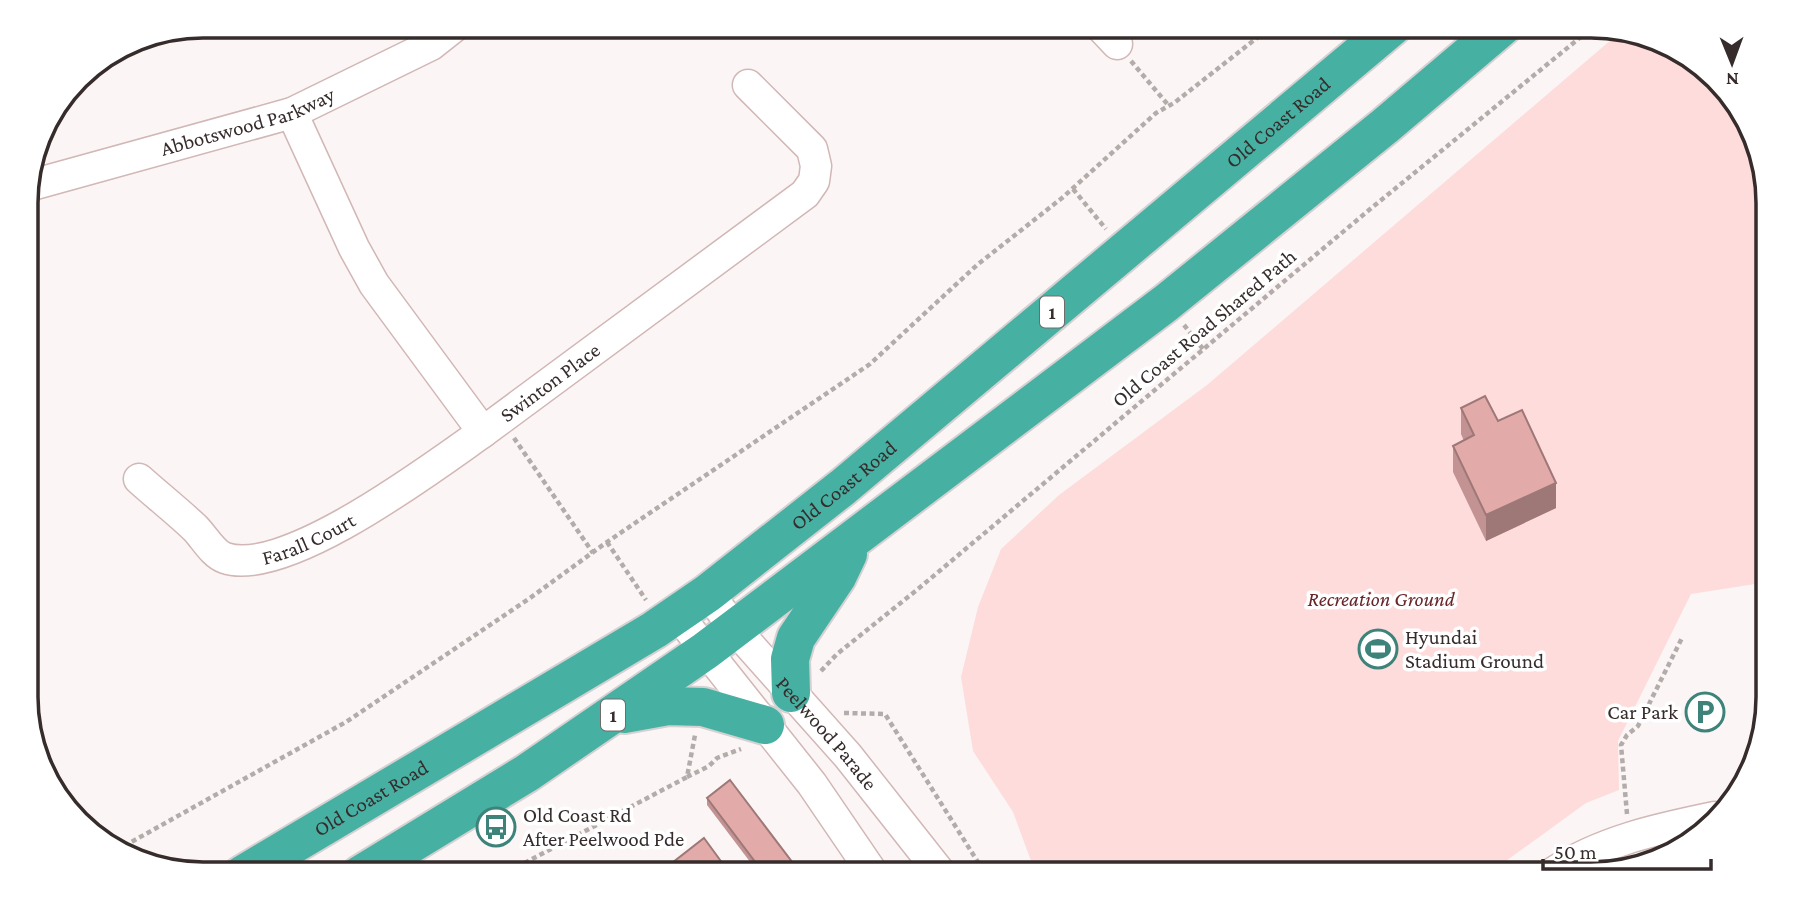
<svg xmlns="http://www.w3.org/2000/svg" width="1795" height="901" font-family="'Crimson Pro',serif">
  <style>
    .green { fill: #fddcdb }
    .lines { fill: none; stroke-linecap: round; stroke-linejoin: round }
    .minor-casing { stroke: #d1b7b6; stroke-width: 33 }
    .highway-casing { stroke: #d3d1d1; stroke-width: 42 }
    .path { stroke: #b3acab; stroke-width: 4.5; stroke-dasharray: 5 3.5; stroke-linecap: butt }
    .minor { stroke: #fff; stroke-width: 30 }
    .highway { stroke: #46b0a2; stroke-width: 38 }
    .wall { fill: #c29392 }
    .shaded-wall { fill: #9e7877 }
    .building { fill: #e2abaa; stroke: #9e7877; stroke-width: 2 }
    .labels { text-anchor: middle; stroke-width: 7; stroke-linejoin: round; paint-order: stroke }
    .shield { fill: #fff; stroke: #726b6b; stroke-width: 2 }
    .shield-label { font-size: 19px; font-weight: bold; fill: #362c2c }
    .street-label { font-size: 21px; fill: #362c2c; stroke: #fff }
    .park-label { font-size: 21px; font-style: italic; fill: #672528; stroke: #fff }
    .poi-label { font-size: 21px; fill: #362c2c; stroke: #fff; text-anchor: start }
    .rim { fill: none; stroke: #362c2c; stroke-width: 3.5 }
  </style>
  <rect width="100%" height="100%" fill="#fbf6f5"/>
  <polygon class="green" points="1619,33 1670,44 1732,96 1767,181 1768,582 1691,594 1618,741 1619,790 1586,803 1488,874 1039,875 1031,861 1013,812 973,751 961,677 978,607 1001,549 1059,495 1207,385"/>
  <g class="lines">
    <defs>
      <g id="minor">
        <polyline points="1100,26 1117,44"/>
        <path id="s1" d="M292 113 354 248 374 284 483 432 805 194 814 181 816 166 812 149 748 85"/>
        <path id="s2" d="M28 186 292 113 431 45 455 26"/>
        <path id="s3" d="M139 479C158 496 177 511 195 528 204 537 213 554 225 558 285 579 433 467 483 432"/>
        <path id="s4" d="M708 593 735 629 848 756 942 875"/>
        <polyline points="677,614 812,784 874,875"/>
        <path d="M1551 874C1601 841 1657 829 1715 817"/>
      </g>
      <g id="highway">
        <polyline points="791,693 790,659 796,638 837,577 848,554"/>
        <polyline points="624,714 668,706 703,707 765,725"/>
        <path id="s5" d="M242 875 654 630 708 593 843 487 1393 26"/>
        <polyline points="360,875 527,773 705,651 1166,303 1385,126 1503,26"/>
      </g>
    </defs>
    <use href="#minor" class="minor-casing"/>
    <use href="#highway" class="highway-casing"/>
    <g class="path">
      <polyline points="1131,61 1169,106"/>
      <polyline points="1073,189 1106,229"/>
      <polyline points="1184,325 1203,349"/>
      <polyline points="514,438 593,553"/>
      <polyline points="607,542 646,600"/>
      <polyline points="821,671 837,654 918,589 1369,210 1593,27"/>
      <polyline points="844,713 885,714 986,875"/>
      <polyline points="687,777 709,766 717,758 741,749"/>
      <polyline points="1627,814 1621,745 1627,735 1638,726 1682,638"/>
      <polyline points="117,850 346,722 530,598 607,542 870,364 977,265 1062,198 1156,113 1174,103 1272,26"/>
      <polyline points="502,875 687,777 695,735"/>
    </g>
    <use href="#minor" class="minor"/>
    <use href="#highway" class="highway"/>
  </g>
  <g class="wall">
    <polygon points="1461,408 1498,421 1556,508 1486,541 1453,472 1453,446 1464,441 1461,434"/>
    <polygon points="707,798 802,875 760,875 707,805"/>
    <polygon points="672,863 731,875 672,875"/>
  </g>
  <polygon class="shaded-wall" points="1556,483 1556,508 1486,541 1486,515"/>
  <g class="building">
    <polygon points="1485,396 1498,421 1522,410 1556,483 1486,515 1453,446 1474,435 1461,408"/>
    <polygon points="730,780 802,875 765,875 707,798"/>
    <polygon points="704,838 731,875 681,875 672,863"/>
    <polygon points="578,865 583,875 559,875"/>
  </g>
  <defs>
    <symbol id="stadium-ring" viewBox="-11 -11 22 22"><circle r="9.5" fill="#fff" stroke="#3e837a" stroke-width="1.5"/><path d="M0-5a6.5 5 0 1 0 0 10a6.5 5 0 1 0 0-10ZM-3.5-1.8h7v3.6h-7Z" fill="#3e837a"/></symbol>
    <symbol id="parking-ring" viewBox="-11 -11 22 22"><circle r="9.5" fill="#fff" stroke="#3e837a" stroke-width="1.5"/><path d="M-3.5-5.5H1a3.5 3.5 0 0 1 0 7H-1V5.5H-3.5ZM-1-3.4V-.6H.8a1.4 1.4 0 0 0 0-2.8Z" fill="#3e837a"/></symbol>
    <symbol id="bus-ring" viewBox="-11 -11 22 22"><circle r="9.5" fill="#fff" stroke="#3e837a" stroke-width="1.5"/><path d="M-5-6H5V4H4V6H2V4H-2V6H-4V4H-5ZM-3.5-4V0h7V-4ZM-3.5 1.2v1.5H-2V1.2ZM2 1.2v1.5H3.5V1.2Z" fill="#3e837a"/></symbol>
  </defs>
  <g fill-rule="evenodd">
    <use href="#stadium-ring" x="1356" y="627" width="44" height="44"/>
    <use href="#parking-ring" x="1683" y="690" width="44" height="44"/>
    <use href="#bus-ring" x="474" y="805" width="44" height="44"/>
  </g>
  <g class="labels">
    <g class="shield">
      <rect x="1040" y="296.5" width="24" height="31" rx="5"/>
      <rect x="601" y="699.5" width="24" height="31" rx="5"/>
    </g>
    <g class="shield-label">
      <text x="1052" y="319">1</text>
      <text x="613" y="722">1</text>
    </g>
    <g class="street-label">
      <text dy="7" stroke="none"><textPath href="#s2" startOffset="229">Abbotswood Parkway</textPath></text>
      <text dy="7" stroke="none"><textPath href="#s5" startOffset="1284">Old Coast Road</textPath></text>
      <text transform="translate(1204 328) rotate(-40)" y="7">Old Coast Road Shared Path</text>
      <text dy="7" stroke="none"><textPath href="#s1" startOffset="457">Swinton Place</textPath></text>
      <text dy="7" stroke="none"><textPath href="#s5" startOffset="718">Old Coast Road</textPath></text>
      <text dy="7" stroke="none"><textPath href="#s3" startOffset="205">Farall Court</textPath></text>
      <text dy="7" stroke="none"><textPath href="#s4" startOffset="184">Peelwood Parade</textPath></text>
      <text dy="7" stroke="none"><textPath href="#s5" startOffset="150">Old Coast Road</textPath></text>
    </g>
    <g class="park-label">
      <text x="1381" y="606">Recreation Ground</text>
    </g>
    <g class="poi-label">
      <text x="1405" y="644">Hyundai<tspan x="1405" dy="24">Stadium Ground</tspan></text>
      <text x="1678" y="719" text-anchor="end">Car Park</text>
      <text x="523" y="822">Old Coast Rd<tspan x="523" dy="24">After Peelwood Pde</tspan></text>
    </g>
  </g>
  <path d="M0 0H1795V901H0ZM203 38H1591A165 165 0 0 1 1756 203V697A165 165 0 0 1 1591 862H203A165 165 0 0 1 38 697V203A165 165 0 0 1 203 38Z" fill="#fff" fill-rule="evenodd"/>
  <path class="rim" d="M203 38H1591A165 165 0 0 1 1756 203V697A165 165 0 0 1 1591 862H203A165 165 0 0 1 38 697V203A165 165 0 0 1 203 38Z"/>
  <g transform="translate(1732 63) rotate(179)" stroke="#ffffff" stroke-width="5" paint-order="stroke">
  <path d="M0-5L12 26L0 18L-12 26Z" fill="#362c2c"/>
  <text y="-10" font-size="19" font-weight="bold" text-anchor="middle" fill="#362c2c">N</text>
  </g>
  <path d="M1543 859v10h168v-10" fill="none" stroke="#362c2c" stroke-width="3.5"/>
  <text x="1554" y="859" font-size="21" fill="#362c2c" stroke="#ffffff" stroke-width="5" paint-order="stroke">50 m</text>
</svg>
